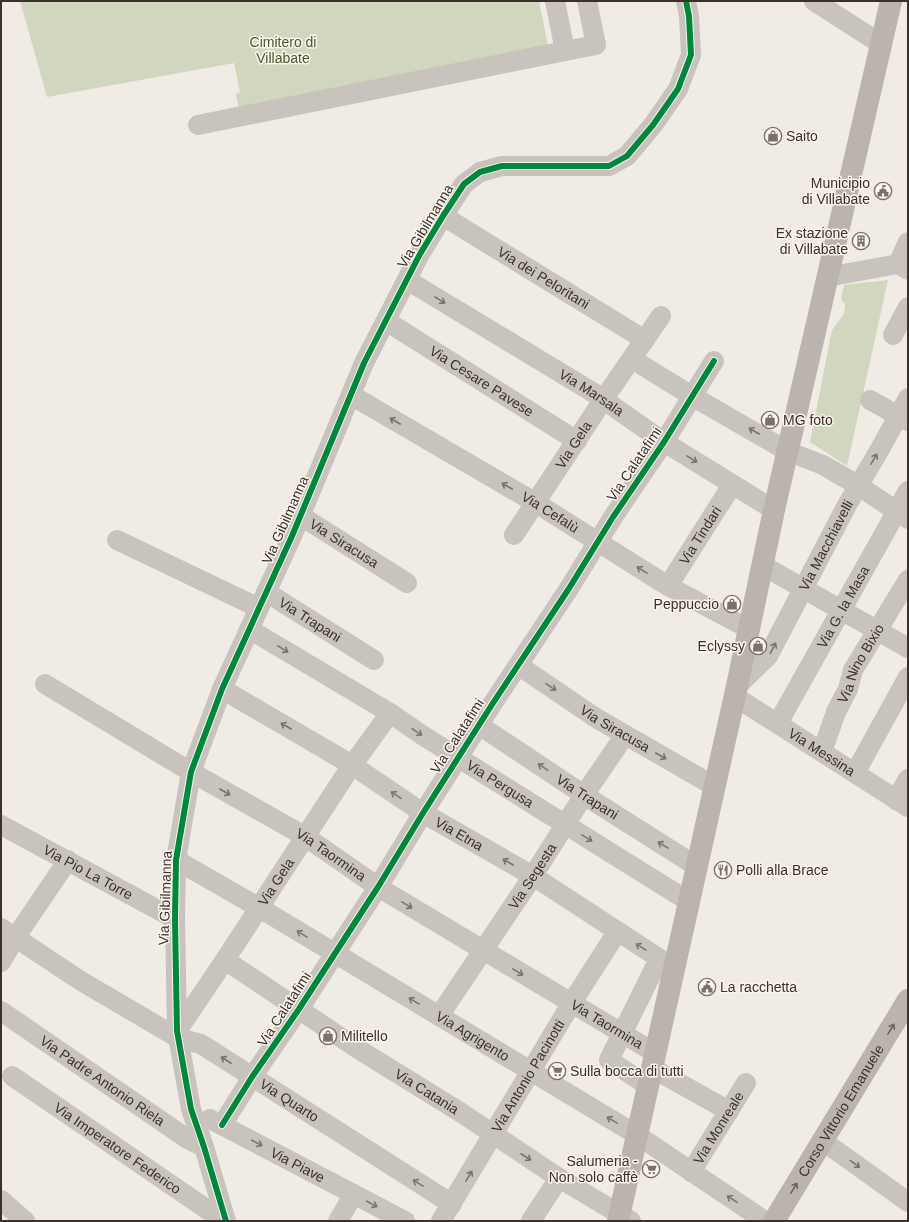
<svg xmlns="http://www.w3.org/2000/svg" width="909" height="1222" font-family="Helvetica,sans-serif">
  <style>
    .green { fill: #d1d6bf }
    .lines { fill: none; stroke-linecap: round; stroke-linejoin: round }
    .minor { stroke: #c9c3be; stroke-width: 20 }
    .secondary { stroke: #bab3ae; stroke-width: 22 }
    .cycleway-casing { stroke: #fbf5ee; stroke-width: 8 }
    .cycleway { stroke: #00873e; stroke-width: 6 }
    .oneway { stroke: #7b726d }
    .oneway2 { stroke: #6e645f }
    .labels { text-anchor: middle; stroke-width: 3; stroke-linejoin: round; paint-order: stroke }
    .park-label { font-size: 14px; fill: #4a5a2e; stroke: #fbf5ee }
    .poi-label { font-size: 14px; fill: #3b302b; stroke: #fbf5ee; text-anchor: start }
    .street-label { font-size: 14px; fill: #3b302b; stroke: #fbf5ee }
  </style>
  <rect width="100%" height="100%" fill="#f0ebe5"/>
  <g class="green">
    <polygon points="20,1 539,1 548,46 239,110 236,94 240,92 234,63 47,97"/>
    <polygon points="888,280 847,466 810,442 832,330 844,314 845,304 841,299 844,285"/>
  </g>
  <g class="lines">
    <g class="minor">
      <polyline points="555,1 565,51 596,45 587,1"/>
      <polyline points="814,1 881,44"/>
      <polyline points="198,125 565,51"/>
      <path id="s1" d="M443 216 645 340"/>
      <polyline points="898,264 908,242"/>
      <polyline points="827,277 898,264 908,270"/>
      <path id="s2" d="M407 280 594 393 664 442 774 510"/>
      <path id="s3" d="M386 321 577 441"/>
      <polyline points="893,335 908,307"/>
      <polyline points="632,359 692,396 787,451 823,465 859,486 908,519"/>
      <path id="s4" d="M351 395 536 503 668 586 749 629"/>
      <polyline points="870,400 908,421"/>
      <path id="s5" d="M301 516 407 583"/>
      <path id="s6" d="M514 535 603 400 661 316"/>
      <polyline points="117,540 259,608"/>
      <polyline points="762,565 908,648"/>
      <path id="s7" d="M668 586 732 485"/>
      <path id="s8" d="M266 592 374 660"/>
      <path id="s9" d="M249 629 390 713 422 735 688 901"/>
      <path id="s10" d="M518 665 596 718 714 786"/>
      <path id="s11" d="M45 684 191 772 306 837 378 887 655 1053"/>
      <path id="s12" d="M737 686 768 656 847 505 880 449 908 398"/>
      <path id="s13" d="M222 689 352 765 423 813 533 876 674 968"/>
      <path id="s14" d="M734 696 908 807"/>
      <path id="s15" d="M778 723 908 491"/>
      <path id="s16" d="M479 725 584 795 696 866"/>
      <path id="s17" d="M822 752 836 712 848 689 853 670 908 580"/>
      <polyline points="855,773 908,677"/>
      <polyline points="896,800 908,779"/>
      <path id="s18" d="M1 825 175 919"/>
      <path id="s19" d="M176 860 258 907 637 1135 765 1221"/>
      <path id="s20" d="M1 928 81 981 178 1038 201 1044 452 1204"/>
      <path id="s21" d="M225 960 358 1049 460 1112 559 1178 631 1221"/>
      <polyline points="1,962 15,938 68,860"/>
      <path id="s22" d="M1 1011 186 1138 204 1147"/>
      <path id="s23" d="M439 1016 529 882 584 795 625 735"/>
      <path id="s24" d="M177 1031 225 960 348 771 390 713"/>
      <polyline points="652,1068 729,1111"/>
      <path id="s25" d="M12 1076 224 1221"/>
      <polyline points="648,1086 609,1060 659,959"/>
      <path id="s26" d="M210 1119 405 1221"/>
      <polyline points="222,1125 252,1077 299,1009 378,887 423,813 493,703 568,590 613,517 664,442 714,361"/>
      <polyline points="823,1141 908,1202"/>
      <path id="s27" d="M691 1172 746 1083"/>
      <polyline points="1,1200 25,1221"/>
      <polyline points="226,1221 204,1147 191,1109 177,1031 175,919 176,860 191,772 222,689 292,536 364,363 420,254 443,216 464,184 480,172 502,166 609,166 627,156 653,125 678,89 691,55 689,16 686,1"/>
      <polyline points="338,1221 354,1194"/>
      <path id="s28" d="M441 1221 571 1004 617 932"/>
      <polyline points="531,1221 559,1178"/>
    </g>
    <g class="secondary">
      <polyline points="618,1221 737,686 774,510 891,1"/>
      <path id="s29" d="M774 1221 908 1000"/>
    </g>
    <defs>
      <g id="cycleway">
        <polyline points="222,1125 252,1077 299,1009 378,887 423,813 493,703 568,590 613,517 664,442 714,361"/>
        <polyline points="226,1221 204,1147 191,1109 177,1031 175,919 176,860 191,772 222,689 292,536 364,363 420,254 443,216 464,184 480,172 502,166 609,166 627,156 653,125 678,89 691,55 689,16 686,1"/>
      </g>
    </defs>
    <use href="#cycleway" class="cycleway-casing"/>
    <use href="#cycleway" class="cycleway"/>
  </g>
  <defs><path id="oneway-shaft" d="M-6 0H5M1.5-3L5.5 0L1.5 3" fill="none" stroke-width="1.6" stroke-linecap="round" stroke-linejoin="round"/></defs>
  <g class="oneway">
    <use href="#oneway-shaft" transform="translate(440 300) rotate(31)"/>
    <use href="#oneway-shaft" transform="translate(395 421) rotate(-150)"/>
    <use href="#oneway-shaft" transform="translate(754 431) rotate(-150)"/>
    <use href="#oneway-shaft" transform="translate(692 459) rotate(32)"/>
    <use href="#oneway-shaft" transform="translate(874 459) rotate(-60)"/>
    <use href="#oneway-shaft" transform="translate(507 486) rotate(-150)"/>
    <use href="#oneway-shaft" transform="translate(642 570) rotate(-148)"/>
    <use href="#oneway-shaft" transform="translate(773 648) rotate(-63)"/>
    <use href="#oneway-shaft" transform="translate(283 649) rotate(31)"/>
    <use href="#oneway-shaft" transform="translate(551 687) rotate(34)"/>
    <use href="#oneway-shaft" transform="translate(286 726) rotate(-150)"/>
    <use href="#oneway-shaft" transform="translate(417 732) rotate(34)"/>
    <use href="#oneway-shaft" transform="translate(661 756) rotate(30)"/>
    <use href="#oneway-shaft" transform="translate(543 767) rotate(-146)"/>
    <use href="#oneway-shaft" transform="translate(225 792) rotate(30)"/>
    <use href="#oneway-shaft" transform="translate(396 795) rotate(-146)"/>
    <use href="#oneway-shaft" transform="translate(587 838) rotate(32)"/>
    <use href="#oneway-shaft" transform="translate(663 845) rotate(-148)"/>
    <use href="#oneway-shaft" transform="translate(508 862) rotate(-150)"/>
    <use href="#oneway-shaft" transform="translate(407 905) rotate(31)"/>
    <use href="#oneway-shaft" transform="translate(302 934) rotate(-149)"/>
    <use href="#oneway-shaft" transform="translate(641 947) rotate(-148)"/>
    <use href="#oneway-shaft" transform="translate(518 972) rotate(31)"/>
    <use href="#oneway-shaft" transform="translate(414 1001) rotate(-149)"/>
    <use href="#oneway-shaft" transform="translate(226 1060) rotate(-147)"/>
    <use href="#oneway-shaft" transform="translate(612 1120) rotate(-149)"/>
    <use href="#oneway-shaft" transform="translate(257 1143) rotate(28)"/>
    <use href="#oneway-shaft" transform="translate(526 1157) rotate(33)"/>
    <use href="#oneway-shaft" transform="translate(855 1164) rotate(36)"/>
    <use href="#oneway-shaft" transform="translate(469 1176) rotate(-59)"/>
    <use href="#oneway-shaft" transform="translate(418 1183) rotate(-148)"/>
    <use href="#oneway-shaft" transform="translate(732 1199) rotate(-146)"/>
    <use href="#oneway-shaft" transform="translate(372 1204) rotate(28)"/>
  </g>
  <g class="oneway2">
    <use href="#oneway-shaft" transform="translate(891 1029) rotate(-59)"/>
    <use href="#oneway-shaft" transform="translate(794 1188) rotate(-58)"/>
  </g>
  <defs>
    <symbol id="shop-ring" viewBox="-11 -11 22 22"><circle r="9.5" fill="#fbf5ee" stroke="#7a716c" stroke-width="1.5"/><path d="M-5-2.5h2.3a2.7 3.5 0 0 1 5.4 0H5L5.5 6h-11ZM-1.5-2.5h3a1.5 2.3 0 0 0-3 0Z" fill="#7a716c"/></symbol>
    <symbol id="civic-ring" viewBox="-11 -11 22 22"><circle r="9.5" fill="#fbf5ee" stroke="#7a716c" stroke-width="1.5"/><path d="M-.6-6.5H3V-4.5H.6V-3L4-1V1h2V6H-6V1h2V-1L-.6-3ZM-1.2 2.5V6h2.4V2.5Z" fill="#7a716c"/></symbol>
    <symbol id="building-ring" viewBox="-11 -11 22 22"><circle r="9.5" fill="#fbf5ee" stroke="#7a716c" stroke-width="1.5"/><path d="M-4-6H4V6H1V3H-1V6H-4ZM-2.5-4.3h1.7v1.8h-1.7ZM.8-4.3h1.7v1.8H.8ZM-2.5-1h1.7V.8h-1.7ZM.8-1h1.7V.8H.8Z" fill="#7a716c"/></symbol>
    <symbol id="restaurant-ring" viewBox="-11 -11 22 22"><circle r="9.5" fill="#fbf5ee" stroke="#7a716c" stroke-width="1.5"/><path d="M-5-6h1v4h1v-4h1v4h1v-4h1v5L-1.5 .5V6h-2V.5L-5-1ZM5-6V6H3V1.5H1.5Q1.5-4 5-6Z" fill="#7a716c"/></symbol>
    <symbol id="supermarket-ring" viewBox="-11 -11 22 22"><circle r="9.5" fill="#fbf5ee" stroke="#7a716c" stroke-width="1.5"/><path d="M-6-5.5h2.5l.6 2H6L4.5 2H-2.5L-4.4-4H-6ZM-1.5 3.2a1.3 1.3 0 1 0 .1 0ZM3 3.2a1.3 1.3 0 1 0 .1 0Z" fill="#7a716c"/></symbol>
  </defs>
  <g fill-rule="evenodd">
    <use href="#shop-ring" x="763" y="126" width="20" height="20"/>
    <use href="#civic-ring" x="873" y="181" width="20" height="20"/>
    <use href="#building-ring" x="851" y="231" width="20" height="20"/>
    <use href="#shop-ring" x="760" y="410" width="20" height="20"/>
    <use href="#shop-ring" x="722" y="594" width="20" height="20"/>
    <use href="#shop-ring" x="748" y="636" width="20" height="20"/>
    <use href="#restaurant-ring" x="713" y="860" width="20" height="20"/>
    <use href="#civic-ring" x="697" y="977" width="20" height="20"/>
    <use href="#shop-ring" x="318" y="1026" width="20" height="20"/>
    <use href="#supermarket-ring" x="547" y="1061" width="20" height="20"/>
    <use href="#supermarket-ring" x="641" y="1159" width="20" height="20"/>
  </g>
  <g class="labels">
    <g class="park-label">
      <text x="283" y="47">Cimitero di<tspan x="283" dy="16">Villabate</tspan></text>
    </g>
    <g class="poi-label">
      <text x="786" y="141">Saito</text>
      <text x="870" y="188" text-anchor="end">Municipio<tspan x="870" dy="16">di Villabate</tspan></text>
      <text x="848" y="238" text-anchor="end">Ex stazione<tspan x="848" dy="16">di Villabate</tspan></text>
      <text x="783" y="425">MG foto</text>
      <text x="719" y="609" text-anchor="end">Peppuccio</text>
      <text x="745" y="651" text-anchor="end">Eclyssy</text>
      <text x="736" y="875">Polli alla Brace</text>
      <text x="720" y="992">La racchetta</text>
      <text x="341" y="1041">Militello</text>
      <text x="570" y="1076">Sulla bocca di tutti</text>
      <text x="638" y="1166" text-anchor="end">Salumeria -<tspan x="638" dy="16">Non solo caffè</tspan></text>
    </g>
    <g class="street-label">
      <text transform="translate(425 226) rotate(-59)" y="5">Via Gibilmanna</text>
      <text dy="5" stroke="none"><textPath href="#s1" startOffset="118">Via dei Peloritani</textPath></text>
      <text dy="5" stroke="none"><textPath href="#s3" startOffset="113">Via Cesare Pavese</textPath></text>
      <text dy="5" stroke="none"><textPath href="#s2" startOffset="216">Via Marsala</textPath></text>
      <text dy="5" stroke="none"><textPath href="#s6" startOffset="108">Via Gela</textPath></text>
      <text transform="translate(634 464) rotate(-56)" y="5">Via Calatafimi</text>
      <text dy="5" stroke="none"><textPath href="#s4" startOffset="231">Via Cefalù</textPath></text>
      <text transform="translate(285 520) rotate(-66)" y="5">Via Gibilmanna</text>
      <text dy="5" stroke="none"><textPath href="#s7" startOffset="60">Via Tindari</textPath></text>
      <text dy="5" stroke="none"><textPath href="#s5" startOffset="51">Via Siracusa</textPath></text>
      <text dy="5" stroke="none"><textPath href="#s12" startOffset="168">Via Macchiavelli</textPath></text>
      <text dy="5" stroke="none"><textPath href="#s15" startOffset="133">Via G. la Masa</textPath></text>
      <text dy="5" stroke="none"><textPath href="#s8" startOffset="52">Via Trapani</textPath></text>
      <text dy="5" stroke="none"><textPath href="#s17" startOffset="97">Via Nino Bixio</textPath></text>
      <text dy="5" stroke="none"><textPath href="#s10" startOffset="116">Via Siracusa</textPath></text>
      <text transform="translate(457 736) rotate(-57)" y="5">Via Calatafimi</text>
      <text dy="5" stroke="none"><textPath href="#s14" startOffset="104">Via Messina</textPath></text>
      <text dy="5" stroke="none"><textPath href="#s9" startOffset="295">Via Pergusa</textPath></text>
      <text dy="5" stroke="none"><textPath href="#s16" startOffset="130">Via Trapani</textPath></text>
      <text dy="5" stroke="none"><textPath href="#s13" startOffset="278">Via Etna</textPath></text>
      <text dy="5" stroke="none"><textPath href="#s11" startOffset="333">Via Taormina</textPath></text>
      <text dy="5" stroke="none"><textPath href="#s18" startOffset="99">Via Pio La Torre</textPath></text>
      <text dy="5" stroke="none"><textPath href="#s23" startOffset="168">Via Segesta</textPath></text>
      <text dy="5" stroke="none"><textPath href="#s24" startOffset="179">Via Gela</textPath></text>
      <text transform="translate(165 898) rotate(-88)" y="5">Via Gibilmanna</text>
      <text transform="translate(284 1009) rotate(-57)" y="5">Via Calatafimi</text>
      <text dy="5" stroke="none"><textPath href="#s11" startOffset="657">Via Taormina</textPath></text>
      <text dy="5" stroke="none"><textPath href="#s19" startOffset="345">Via Agrigento</textPath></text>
      <text dy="5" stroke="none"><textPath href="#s28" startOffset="169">Via Antonio Pacinotti</textPath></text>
      <text dy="5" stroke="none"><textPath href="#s22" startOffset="123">Via Padre Antonio Riela</textPath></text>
      <text dy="5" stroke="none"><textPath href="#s21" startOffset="241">Via Catania</textPath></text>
      <text dy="5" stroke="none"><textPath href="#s20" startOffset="337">Via Quarto</textPath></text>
      <text dy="5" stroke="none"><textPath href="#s29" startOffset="129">Corso Vittorio Emanuele</textPath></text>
      <text dy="5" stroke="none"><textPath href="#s27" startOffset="52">Via Monreale</textPath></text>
      <text dy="5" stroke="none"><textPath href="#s25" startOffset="128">Via Imperatore Federico</textPath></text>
      <text dy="5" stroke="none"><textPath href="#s26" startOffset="99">Via Piave</textPath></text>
    </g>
  </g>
  <rect width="909" height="1222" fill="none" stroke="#3b302b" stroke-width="4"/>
</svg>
